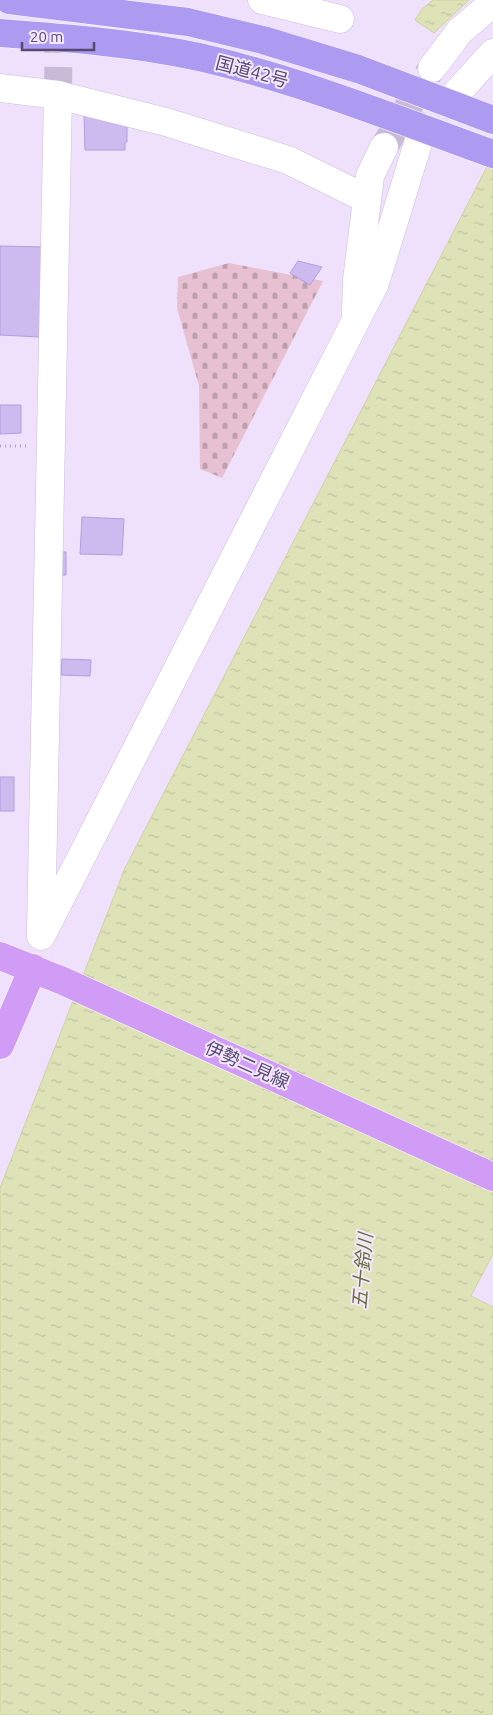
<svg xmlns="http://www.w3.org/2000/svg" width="493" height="1715" font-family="Ubuntu,'Noto Sans JP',sans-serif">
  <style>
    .cemetery { fill: url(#cemetery-stones) }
    .water { fill: url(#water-ripples); stroke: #ced49e }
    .building { fill: #cdbaee; stroke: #b39ce0 }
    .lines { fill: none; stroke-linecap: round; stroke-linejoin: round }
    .minor-tunnel { stroke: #c9bbd8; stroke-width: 28; stroke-dasharray: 28 14; stroke-linecap: butt }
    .minor-casing { stroke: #cbbede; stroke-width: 29 }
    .major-casing { stroke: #fff; stroke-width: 29 }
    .highway-casing { stroke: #fff; stroke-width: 29 }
    .path { stroke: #b09ed3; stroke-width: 3; stroke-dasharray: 1 4; stroke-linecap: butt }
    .minor { stroke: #fff; stroke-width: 28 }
    .major { stroke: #d19cf6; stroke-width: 28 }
    .highway { stroke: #ad9bf2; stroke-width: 28 }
    .labels { text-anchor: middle; stroke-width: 4; stroke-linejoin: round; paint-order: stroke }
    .street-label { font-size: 18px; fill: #564a70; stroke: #f4e7fe }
    .water-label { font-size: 19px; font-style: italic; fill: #686f3c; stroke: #f4e7fe }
  </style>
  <defs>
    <pattern id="cemetery-stones" width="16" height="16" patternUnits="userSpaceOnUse" patternTransform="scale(1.25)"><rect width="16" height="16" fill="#e7c1d2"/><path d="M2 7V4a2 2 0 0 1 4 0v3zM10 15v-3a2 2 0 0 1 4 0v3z" fill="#be9faf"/></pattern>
    <pattern id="water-ripples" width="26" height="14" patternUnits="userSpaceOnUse" patternTransform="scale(1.25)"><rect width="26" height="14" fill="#dee2b7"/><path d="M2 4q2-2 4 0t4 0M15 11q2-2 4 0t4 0" fill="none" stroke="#c1c3a1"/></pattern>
  </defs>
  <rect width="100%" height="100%" fill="#efe1fb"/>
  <polygon class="cemetery" points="229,263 323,281 222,478 200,469 199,386 177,308 178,277"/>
  <g class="water">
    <polygon points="433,0 469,0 434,33 415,20 422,9"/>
    <polygon points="493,155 493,1254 471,1296 493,1307 493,1715 0,1715 0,1188 125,868"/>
  </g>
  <g class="building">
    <polygon points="84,114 127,114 127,142 125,142 125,150 85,150"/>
    <polygon points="0,246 44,247 40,337 0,335"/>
    <polygon points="298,261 322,267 310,285 290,273"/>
    <polygon points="0,405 21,405 21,433 0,434"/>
    <polygon points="82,517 124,519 122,555 80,554"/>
    <polygon points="56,552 66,552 66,575 55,575"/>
    <polygon points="62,659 91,660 90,676 61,675"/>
    <rect x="0" y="777" width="14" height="34"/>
  </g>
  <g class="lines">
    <g class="minor-tunnel">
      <polyline points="58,95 59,0"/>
      <polyline points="384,147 430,71"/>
    </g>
    <defs>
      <g id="minor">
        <polyline points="262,0 340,19"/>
        <polyline points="432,68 460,31 493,3"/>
        <polyline points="0,88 58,95 166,122 288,160 367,199"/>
        <polyline points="447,104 493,53"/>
        <polyline points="356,313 357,280 370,176 384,147"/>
        <polyline points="41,930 58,95"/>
        <polyline points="41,936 375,283 423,127"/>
      </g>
      <g id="major">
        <polyline points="0,956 63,981 493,1177"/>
        <polyline points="0,1045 33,968"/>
      </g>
      <g id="highway">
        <polyline points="9,0 188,22 263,40 358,69 493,120"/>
        <path d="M0 33C67 38 133 43 199 57 300 80 396 119 493 154"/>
      </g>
    </defs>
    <use href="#minor" class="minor-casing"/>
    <use href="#major" class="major-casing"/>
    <use href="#highway" class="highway-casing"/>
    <polyline class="path" points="0,446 27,446"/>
    <use href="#minor" class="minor"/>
    <use href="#major" class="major"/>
    <use href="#highway" class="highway"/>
  </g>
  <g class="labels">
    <g class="street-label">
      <text transform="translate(252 72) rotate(15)" y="6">国道42号</text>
      <text transform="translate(247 1065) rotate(24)" y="6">伊勢二見線</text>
    </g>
    <g class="water-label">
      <text transform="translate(362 1271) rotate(-85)" y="7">五十鈴川</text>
    </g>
  </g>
  <path d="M22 42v8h72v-8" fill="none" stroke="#564a70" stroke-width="2.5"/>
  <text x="30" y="42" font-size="15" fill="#564a70" stroke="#f4e7fe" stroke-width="4" paint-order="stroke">20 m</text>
</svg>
